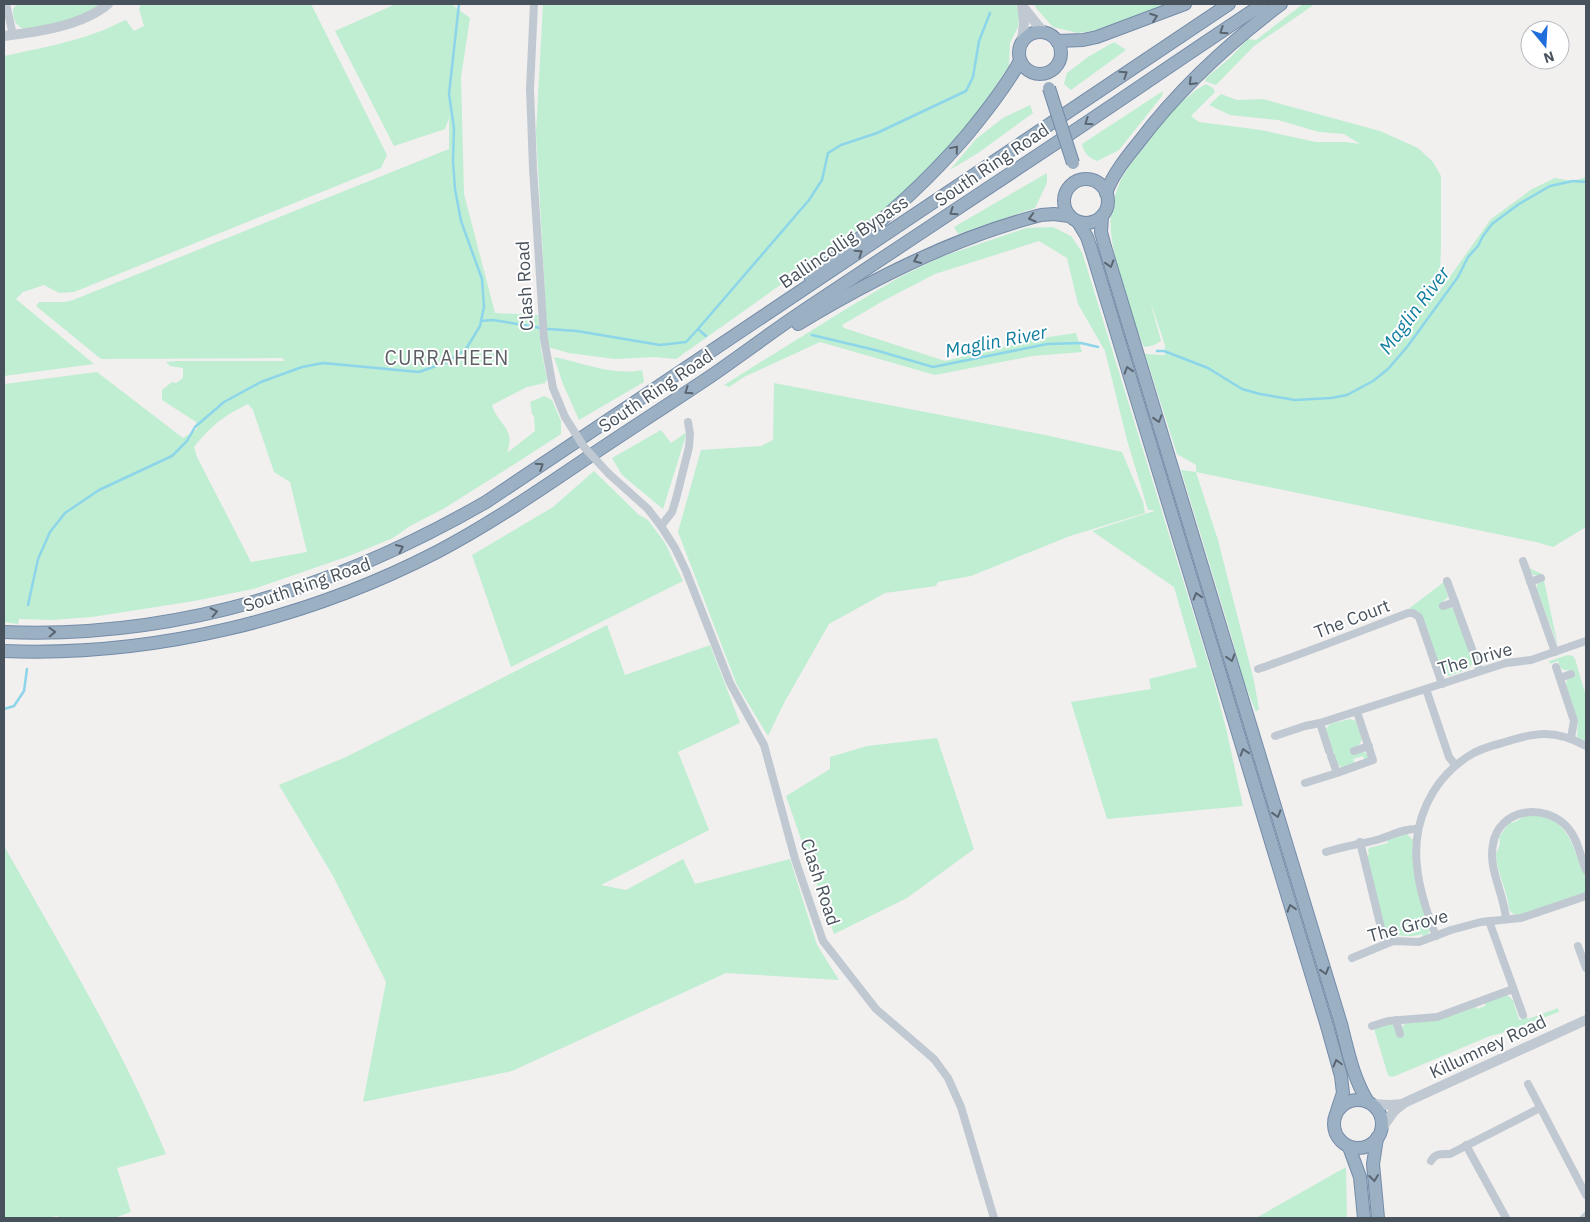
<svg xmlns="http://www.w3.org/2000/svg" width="1590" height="1222" font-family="'IBM Plex Sans',sans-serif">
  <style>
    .green { fill: #bfeed2; fill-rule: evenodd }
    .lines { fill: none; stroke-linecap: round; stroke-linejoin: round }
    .stream { stroke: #8dd5e9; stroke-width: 2.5 }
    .trunk-casing { stroke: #748ca8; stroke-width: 14 }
    .minor { stroke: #c0c9d1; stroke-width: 8 }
    .tertiary { stroke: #c0c9d1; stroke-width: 10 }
    .trunk { stroke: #9cb0c4; stroke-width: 12 }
    .trunk-bridge-casing { stroke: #748ca8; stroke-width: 14; stroke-linecap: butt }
    .minor-bridge { stroke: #c0c9d1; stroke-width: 8 }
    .trunk-bridge { stroke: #9cb0c4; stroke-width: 12 }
    .oneway { stroke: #596571 }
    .labels { text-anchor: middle; stroke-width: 4; stroke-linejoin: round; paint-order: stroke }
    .street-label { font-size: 18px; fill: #48525c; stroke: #fff }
    .water-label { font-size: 19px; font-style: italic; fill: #117e9f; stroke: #fff }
    .quarter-label { font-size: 20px; letter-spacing: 1px; fill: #5c5f64; stroke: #fff }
  </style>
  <rect width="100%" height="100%" fill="#f2efef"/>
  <g class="green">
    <path d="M17 4H103C96 8 89 13 82 16 71 19 28 33 20 27 14 23 13 16 13 9Z"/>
    <path d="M141 4H311L387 155 381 168 74 292 59 293 44 285 23 292 16 299 94 364 4 376V56C36 49 70 43 101 31 110 28 117 23 126 20L134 31 144 26 139 9Z"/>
    <path d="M396 4H451L470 18 461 77 464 194 495 313 538 315 541 349 547 379 545 383 527 387 492 405C499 427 516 427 507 453L535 431 534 416 532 414 530 402 544 396 552 400 561 421V434L510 467 443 509 410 526 393 538 349 556 253 589 194 601 92 617 52 620 19 619 18 624 4 622V384L97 372 183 438 197 429 196 422 162 400V390L172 382 176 383 183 378V368L170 366 166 362 176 361H284L283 358 101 359 36 306 39 302H65L73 300 449 149V118L445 129 394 146 335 31ZM248 404 253 410 274 472 290 482 307 552 251 562 197 457 194 447C213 424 222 417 248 404Z"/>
    <polygon points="543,4 1016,4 1019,13 1018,27 1010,43 1009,66 970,124 892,206 676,359 655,357 614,359 569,353 548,347 536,133"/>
    <polygon points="1034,4 1170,4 1097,30 1078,33 1053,27 1036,8"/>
    <polygon points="1303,4 1315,4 1254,46 1216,85 1205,81 1206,78 1230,58 1248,39 1256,40"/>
    <polygon points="1114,42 1126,50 1071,90 1064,84 1067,73 1088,57"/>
    <path d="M1206 84 1213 88 1215 92 1191 116 1199 122 1261 130 1316 142H1346L1360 144 1344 134 1319 132 1278 120 1230 115 1209 105 1221 94 1237 100 1263 99 1380 131 1418 148 1433 162 1441 176V250L1439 292 1491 219 1532 189 1555 178 1573 181 1586 177V527L1553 547 1536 542 1196 472 1218 540 1254 681 1259 709 1256 712 1242 677 1232 638 1181 470 1196 472V465L1177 454 1145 354 1165 355V345L1150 300 1161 341 1154 345 1145 347 1143 345C1130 311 1107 248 1111 213 1112 205 1115 195 1118 187 1124 170 1139 154 1150 139 1166 118 1182 97 1206 84Z"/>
    <path d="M1163 91 1162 96 1119 150 1097 161C1088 157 1084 153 1082 144Z"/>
    <polygon points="1030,105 1033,113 978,153 950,170 976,139 1003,118"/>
    <polygon points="1047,173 1047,183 1035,208 958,234 954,227"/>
    <polygon points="1053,227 1071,236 1082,252 1211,671 1226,728 1243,806 1107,819 1071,702 1151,689 1149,679 1197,667 1174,587 1092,531 1154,511 1154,510 1148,510 1127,440 1105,351 1078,304 1067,258 1039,241 935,274 883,301 842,325 844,328 945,361 1035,339 1076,333 1082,352 1032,356 935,375 820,342 744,377 729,387 724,385 851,306 898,278 941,257 1026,228"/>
    <path d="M554 357C583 363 613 376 642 370L644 382 579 420 563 384Z"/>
    <polygon points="774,383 1045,435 1122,452 1143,502 1145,513 1070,536 971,576 938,582 936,586 885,593 829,624 784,703 768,736 737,685 678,532 701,450 761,446 773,440"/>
    <polygon points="661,430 671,443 687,432 663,509 622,475 612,458"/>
    <polygon points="594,471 639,515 648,520 665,543 683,581 511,667 472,555 553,507"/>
    <polygon points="1529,568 1542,574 1543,576 1558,646 1537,589 1537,584 1544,581 1542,575 1533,575"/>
    <polygon points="1444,582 1448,597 1441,603 1443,608 1450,607 1454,609 1473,662 1469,669 1449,676 1441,672 1420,613 1414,610 1407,610"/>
    <polygon points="607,625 625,675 710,645 740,723 678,752 709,830 601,885 626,890 683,859 695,884 790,859 817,945 839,980 726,973 512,1071 363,1102 386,982 333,876 279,785 346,757"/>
    <path d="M1568 655 1573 656 1575 659 1586 696V743L1577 737 1578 721 1566 685 1567 680 1573 676 1572 670C1563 671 1561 670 1558 661L1550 664 1549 661Z"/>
    <polygon points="1350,719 1356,721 1362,739 1359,745 1352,748 1366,753 1369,758 1365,761 1363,756 1353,759 1355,764 1343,768 1337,764 1326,729 1330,724"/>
    <polygon points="937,738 974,849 907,898 834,934 786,796 830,769 830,757 867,746"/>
    <path d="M1524 815C1558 814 1568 830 1578 859 1580 865 1585 871 1586 877 1587 881 1586 888 1586 892L1518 915 1513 914 1509 910C1508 890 1496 873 1496 853 1499 850 1501 841 1499 837L1509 823C1513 824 1523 818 1524 815Z"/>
    <path d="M1407 834 1413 840C1411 876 1420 897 1430 930L1428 934 1423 937 1422 934C1408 939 1402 933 1389 937L1387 930 1385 931 1367 856 1369 855 1368 850 1369 848 1388 843 1387 840Z"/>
    <path d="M4 846C61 947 122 1047 166 1154L117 1168 131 1212 114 1218H59L57 1216 47 1218H4Z"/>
    <polygon points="1507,995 1513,1000 1519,1020 1527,1017 1528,1019 1558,1008 1559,1012 1499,1034 1490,1036 1395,1076 1391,1077 1388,1075 1374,1029 1390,1024 1402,1028 1405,1023 1440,1019 1476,1007 1477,1009 1485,1006 1485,1003"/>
    <polygon points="1346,1167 1347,1218 1256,1218"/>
  </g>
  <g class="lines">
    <g class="stream">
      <polyline points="481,321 493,320 541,328"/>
      <polyline points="548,329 577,331 660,345 686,342 698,329 706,336"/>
      <polyline points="698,329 809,200 822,180 828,153 841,145 877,133 966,91 973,77 979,41 990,13"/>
      <polyline points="812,335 875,350 933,367 1047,344 1081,343 1098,347"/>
      <polyline points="1157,351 1164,351 1208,368 1242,389 1260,394 1295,400 1331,398 1347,395 1373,381 1388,369 1407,347 1458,277 1468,257 1478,246 1483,236 1492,224 1519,204 1550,186 1573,181 1586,182"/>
      <polyline points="28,605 38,559 50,532 65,513 99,490 172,456 187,441 195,427 224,402 261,382 302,367 323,363 419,372 447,362 466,349 480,326 484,307 482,279 461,221 455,189 453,161 454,128 449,94 459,4"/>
      <polyline points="4,709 14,706 24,691 27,669"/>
    </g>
    <defs>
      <g id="trunk">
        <circle cx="1040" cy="53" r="21"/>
        <polyline points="1057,41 1083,40 1097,37 1185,4"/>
        <circle cx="1086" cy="201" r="22"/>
        <path d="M1106 193C1113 174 1126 158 1139 142 1179 89 1229 43 1281 4"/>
        <path d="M1102 216 1101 232 1105 247 1341 1024C1348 1051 1353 1078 1368 1102"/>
        <polyline points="1078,222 1087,237 1092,252 1327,1026 1341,1076 1343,1093 1337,1111"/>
        <path d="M810 276C867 235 920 190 966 136 986 112 1005 88 1020 61"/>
        <path d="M798 324C874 278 955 237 1041 215L1054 214 1069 216"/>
        <path d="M4 632C177 639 337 588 486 502L1229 4"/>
        <path d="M4 651C152 657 305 620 437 552 490 524 540 490 590 456 630 429 671 403 711 376 743 354 773 331 806 309 882 258 959 208 1035 157 1111 107 1187 54 1263 4"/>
        <circle cx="1358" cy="1124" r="24"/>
        <polyline points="1377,1138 1373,1164 1378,1218"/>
        <polyline points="1349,1147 1360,1177 1364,1218"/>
      </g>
    </defs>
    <use href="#trunk" class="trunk-casing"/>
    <g class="minor">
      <polyline points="6,4 13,35"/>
      <polyline points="534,4 530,89 533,168 544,339 553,388 565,417"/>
      <polyline points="609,474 648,509 661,526 675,548 686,571 730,683 764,745 795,859 823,941 876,1009 934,1059 948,1078 961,1107 994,1218"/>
      <polyline points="661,526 672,512 676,499 689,447 690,434 688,422"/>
      <polyline points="1523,561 1555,652"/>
      <polyline points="1447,581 1480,671"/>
      <polyline points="1530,582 1541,578"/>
      <polyline points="1443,606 1455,602"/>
      <polyline points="1556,667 1574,721 1571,738"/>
      <path d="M1258 669C1308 652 1358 632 1408 613H1413L1419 617 1442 684"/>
      <polyline points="1560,678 1571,674"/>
      <polyline points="1426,689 1449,757 1455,765"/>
      <polyline points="1275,736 1305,726 1320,723"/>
      <polyline points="1329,751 1320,723 1506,663 1531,660 1586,641"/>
      <polyline points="1354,751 1369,746"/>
      <polyline points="1331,756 1337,773 1373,760 1357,712"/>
      <polyline points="1305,783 1337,773"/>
      <polyline points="1360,842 1385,944"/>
      <path d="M1326 852C1345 846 1362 844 1380 839 1393 835 1405 828 1418 829"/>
      <path d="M1506 919C1504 893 1488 870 1493 844 1499 808 1546 802 1568 828 1578 839 1580 856 1586 870"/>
      <polyline points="1489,921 1523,1015"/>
      <path d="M1436 936C1427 913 1419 890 1417 866 1412 823 1431 781 1467 757 1477 750 1490 746 1502 743 1535 732 1555 729 1586 746"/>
      <polyline points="1578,946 1586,968"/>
      <polyline points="1352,958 1393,941 1419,942 1451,930 1481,922 1521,918 1586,896"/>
      <polyline points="1396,1020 1400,1034"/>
      <polyline points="1372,1026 1388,1021 1437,1017 1513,989"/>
      <polyline points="1528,1084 1586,1195"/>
      <polyline points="1466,1145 1506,1218"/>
      <path d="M1431 1161C1435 1153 1442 1154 1450 1154L1540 1108"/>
      <polyline points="1584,1218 1586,1216"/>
    </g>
    <g class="tertiary">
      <polyline points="1023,7 1044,33"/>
      <path d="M4 36C37 32 82 26 108 4"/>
      <polyline points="1022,41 1024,23 1022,4"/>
      <polyline points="1371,1104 1390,1105 1403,1104"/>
      <polyline points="1382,1128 1394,1111 1404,1103 1586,1020"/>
    </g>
    <use href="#trunk" class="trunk"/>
    <defs>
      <polyline id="trunk-bridge" points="1049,88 1073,163"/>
    </defs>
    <use href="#trunk-bridge" class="trunk-bridge-casing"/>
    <polyline class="minor-bridge" points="565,417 584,447 609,474"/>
    <use href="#trunk-bridge" class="trunk-bridge"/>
  </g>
  <defs><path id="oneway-chevron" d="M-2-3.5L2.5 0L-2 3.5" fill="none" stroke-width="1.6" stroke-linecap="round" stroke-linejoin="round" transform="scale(1.25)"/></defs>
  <g class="oneway">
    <use href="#oneway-chevron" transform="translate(1154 17) rotate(-20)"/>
    <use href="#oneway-chevron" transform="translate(1223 31) rotate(147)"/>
    <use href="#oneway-chevron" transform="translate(1124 74) rotate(-34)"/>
    <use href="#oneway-chevron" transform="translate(1192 82) rotate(135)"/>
    <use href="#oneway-chevron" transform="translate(1088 122) rotate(146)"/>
    <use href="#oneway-chevron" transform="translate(955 149) rotate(-50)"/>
    <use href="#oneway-chevron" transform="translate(953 212) rotate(146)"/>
    <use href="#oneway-chevron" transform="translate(1032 218) rotate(164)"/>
    <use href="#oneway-chevron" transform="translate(859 253) rotate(-34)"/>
    <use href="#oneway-chevron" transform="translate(917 260) rotate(155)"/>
    <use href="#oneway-chevron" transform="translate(1110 264) rotate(73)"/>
    <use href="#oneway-chevron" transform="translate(1128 370) rotate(-107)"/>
    <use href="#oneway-chevron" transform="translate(688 391) rotate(146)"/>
    <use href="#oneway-chevron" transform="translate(1158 419) rotate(73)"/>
    <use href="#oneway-chevron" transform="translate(540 466) rotate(-33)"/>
    <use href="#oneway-chevron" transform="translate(400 548) rotate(-25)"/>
    <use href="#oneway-chevron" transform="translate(1197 596) rotate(-107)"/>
    <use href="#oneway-chevron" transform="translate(214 612) rotate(-12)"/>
    <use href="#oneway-chevron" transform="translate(52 632) rotate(-2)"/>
    <use href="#oneway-chevron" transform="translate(1231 658) rotate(73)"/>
    <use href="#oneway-chevron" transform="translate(1244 752) rotate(-107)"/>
    <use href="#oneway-chevron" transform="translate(1277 814) rotate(73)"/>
    <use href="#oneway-chevron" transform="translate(1291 908) rotate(-107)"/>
    <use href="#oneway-chevron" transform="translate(1325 971) rotate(73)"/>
    <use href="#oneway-chevron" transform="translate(1337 1063) rotate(-105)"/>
    <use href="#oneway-chevron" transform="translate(1374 1178) rotate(83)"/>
  </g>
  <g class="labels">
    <g class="street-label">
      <text transform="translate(992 165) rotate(-34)" y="6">South Ring Road</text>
      <text transform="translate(844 242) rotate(-34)" y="6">Ballincollig Bypass</text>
      <text transform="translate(525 286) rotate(-93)" y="6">Clash Road</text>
      <text transform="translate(656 391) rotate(-34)" y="6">South Ring Road</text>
      <text transform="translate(307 585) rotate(-19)" y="6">South Ring Road</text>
      <text transform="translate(1352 619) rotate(-21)" y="6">The Court</text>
      <text transform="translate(1475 659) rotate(-16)" y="6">The Drive</text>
      <text transform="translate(820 882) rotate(72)" y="6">Clash Road</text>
      <text transform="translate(1408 926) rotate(-15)" y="6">The Grove</text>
      <text transform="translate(1488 1047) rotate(-25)" y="6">Killumney Road</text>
    </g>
    <g class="water-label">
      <text transform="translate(1414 310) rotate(-53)" y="7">Maglin River</text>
      <text transform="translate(996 341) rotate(-11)" y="7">Maglin River</text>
    </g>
    <g class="quarter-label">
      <text x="447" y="365">CURRAHEEN</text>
    </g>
  </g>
  <rect width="1590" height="1222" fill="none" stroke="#48525c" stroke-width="10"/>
  <g transform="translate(1545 45) rotate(162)"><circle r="24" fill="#ffffff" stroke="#b6babe"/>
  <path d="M0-4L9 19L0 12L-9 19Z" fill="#1f6edc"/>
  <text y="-8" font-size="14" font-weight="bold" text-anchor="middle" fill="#48525c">N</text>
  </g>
</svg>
